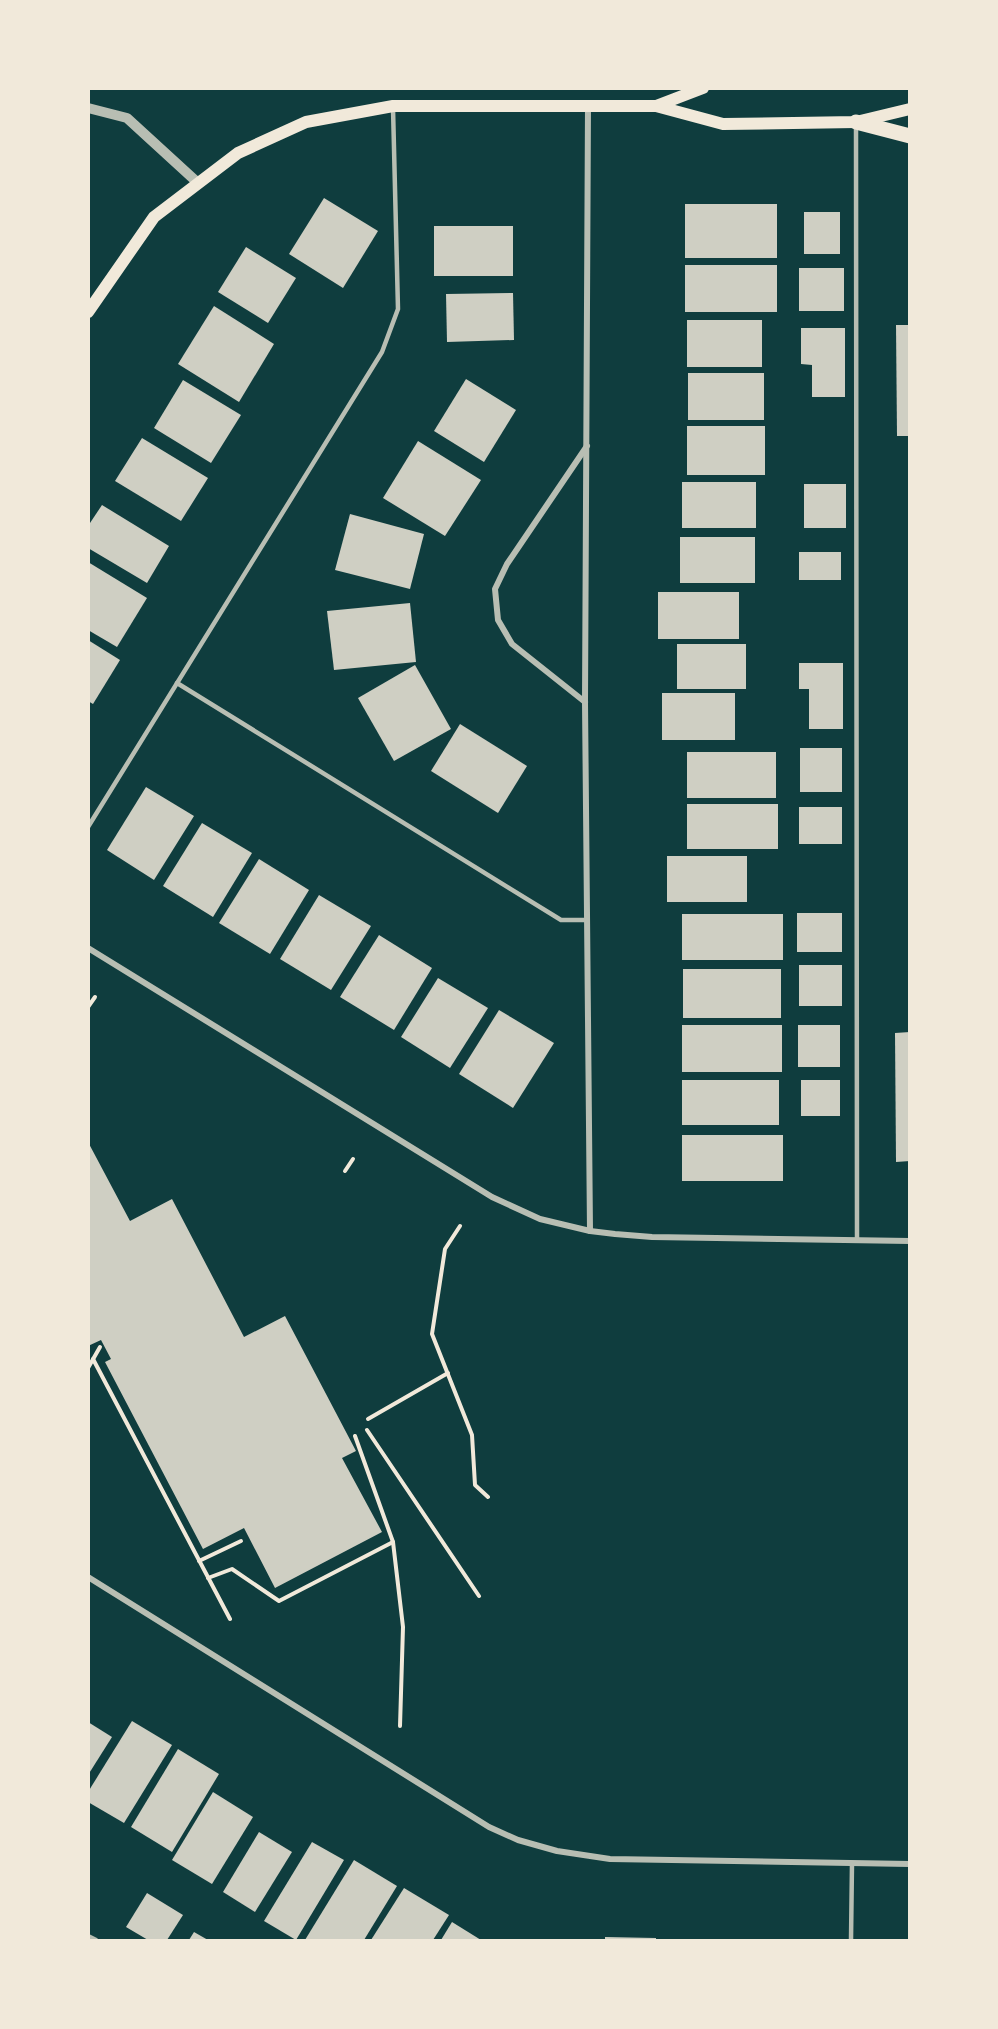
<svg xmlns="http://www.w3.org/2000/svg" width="998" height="2029" font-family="Roboto,sans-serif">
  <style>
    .building { fill: #cfcfc3 }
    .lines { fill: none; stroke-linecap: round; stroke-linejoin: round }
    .path { stroke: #f1e9da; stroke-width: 4 }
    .service { stroke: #b8beb3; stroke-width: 4.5 }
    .minor { stroke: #b8beb3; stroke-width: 6 }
    .tertiary { stroke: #b8beb3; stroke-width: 10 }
    .secondary { stroke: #f1e9da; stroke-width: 12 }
    .primary { stroke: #f1e9da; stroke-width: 15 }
  </style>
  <rect width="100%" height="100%" fill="#0f3d3e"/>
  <g class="building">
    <polygon points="324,198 378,231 343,288 289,254"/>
    <rect x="685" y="204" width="92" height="54"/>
    <rect x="804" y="212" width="36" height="42"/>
    <rect x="434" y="226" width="79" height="50"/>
    <polygon points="246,247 296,278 268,323 218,292"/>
    <rect x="685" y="265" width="92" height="47"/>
    <rect x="799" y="268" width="45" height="43"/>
    <polygon points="513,293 514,340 447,342 446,294"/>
    <polygon points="214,306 274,344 239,402 178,364"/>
    <rect x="687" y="320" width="75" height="47"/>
    <polygon points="896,325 910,325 910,436 897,436"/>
    <polygon points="801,328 845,328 845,397 812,397 812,365 801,364"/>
    <rect x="688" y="373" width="76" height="47"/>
    <polygon points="466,379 516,410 484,462 434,431"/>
    <polygon points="183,380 241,415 211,463 154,428"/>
    <rect x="687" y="426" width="78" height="49"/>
    <polygon points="142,438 208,478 181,521 115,481"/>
    <polygon points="418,441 481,480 445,536 383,498"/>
    <rect x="682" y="482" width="74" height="46"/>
    <rect x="804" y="484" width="42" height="44"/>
    <polygon points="102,505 169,546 147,583 88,548 88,526"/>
    <polygon points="350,514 424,534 410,589 335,570"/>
    <rect x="680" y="537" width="75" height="46"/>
    <rect x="799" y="552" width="42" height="28"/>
    <polygon points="88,562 147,598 117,647 88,630"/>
    <rect x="658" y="592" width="81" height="47"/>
    <polygon points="410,603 416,662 334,670 327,611"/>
    <polygon points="88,640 120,660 93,704 88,701"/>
    <rect x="677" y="644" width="69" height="45"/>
    <polygon points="799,663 843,663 843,729 809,729 809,689 799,689"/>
    <polygon points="415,665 451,729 394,761 358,698"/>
    <rect x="662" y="693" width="73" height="47"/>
    <polygon points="460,724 527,766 498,813 431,771"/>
    <rect x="800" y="748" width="42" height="44"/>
    <rect x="687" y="752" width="89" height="46"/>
    <polygon points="146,787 194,816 154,880 107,850"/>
    <rect x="687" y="804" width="91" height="45"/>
    <rect x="799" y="807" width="43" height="37"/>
    <polygon points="202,823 252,853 213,917 163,886"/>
    <rect x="667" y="856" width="80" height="46"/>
    <polygon points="259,859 309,890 270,954 219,923"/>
    <polygon points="319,895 371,926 331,990 280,959"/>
    <rect x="797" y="913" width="45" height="39"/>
    <rect x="682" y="914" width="101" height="46"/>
    <polygon points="379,935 432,968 394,1030 340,997"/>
    <rect x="799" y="965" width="43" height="41"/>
    <rect x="683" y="969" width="98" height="49"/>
    <polygon points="438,978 488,1008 450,1068 401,1037"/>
    <polygon points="499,1010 554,1043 513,1108 459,1074"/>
    <rect x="682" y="1025" width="100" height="47"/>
    <rect x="798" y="1025" width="42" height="42"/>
    <polygon points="910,1032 910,1161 896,1162 895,1033"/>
    <rect x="682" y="1080" width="97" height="45"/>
    <rect x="801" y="1080" width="39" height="36"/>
    <rect x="682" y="1135" width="101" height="46"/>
    <polygon points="88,1142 130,1221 172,1199 244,1337 285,1316 356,1451 342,1458 382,1532 275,1588 244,1528 203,1549 105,1362 111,1359 101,1340 88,1346"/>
    <polygon points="132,1721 172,1745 124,1823 88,1802 88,1792"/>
    <polygon points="88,1722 112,1737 88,1775"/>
    <polygon points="178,1749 219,1774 172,1852 131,1827"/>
    <polygon points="213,1792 253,1817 212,1884 172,1860"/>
    <polygon points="259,1832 292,1852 255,1912 223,1892"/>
    <polygon points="312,1842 344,1860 296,1940 264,1921"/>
    <polygon points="354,1860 397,1886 364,1940 305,1940"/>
    <polygon points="404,1888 449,1915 433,1940 371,1940"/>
    <polygon points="147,1893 183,1915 167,1940 148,1940 126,1927"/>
    <polygon points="452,1922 481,1940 441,1940"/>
    <polygon points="194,1932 208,1940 189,1940"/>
    <polygon points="605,1937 656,1938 656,1940 605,1940"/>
  </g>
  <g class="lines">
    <g class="path">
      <polyline points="88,1007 95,997"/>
      <polyline points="345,1171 353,1159"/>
      <polyline points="460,1226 445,1249 432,1334 472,1435 475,1485 488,1497"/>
      <polyline points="93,1359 230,1619"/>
      <polyline points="88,1368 100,1347"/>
      <polyline points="368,1419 448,1373"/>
      <polyline points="367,1430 479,1596"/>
      <polyline points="355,1436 393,1542 403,1627 400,1726"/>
      <polyline points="199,1561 241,1541"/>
      <polyline points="208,1578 232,1569 279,1601 393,1542"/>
    </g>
    <g class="service">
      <polyline points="856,124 857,1240"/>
      <polyline points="177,683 561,920 587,920"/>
      <polyline points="88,827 382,352 398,309 393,108"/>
      <polyline points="88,1936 96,1940"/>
      <polyline points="851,1940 852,1863"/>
    </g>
    <g class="minor">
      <polyline points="588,106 585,702 590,1231"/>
      <polyline points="585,702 512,644 498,620 495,589 507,564 587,446"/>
      <polyline points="88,948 492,1197 540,1219 590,1231 615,1234 652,1237 910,1241"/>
      <polyline points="88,1577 489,1827 518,1840 557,1851 610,1859 910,1864"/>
    </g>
    <polyline class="tertiary" points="88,108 127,118 198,183"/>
    <g class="secondary">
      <polyline points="656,106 703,88"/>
      <polyline points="88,312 154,217 238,153 306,122 393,106 656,106 723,124 856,122 910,109"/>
    </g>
    <polyline class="primary" points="856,122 910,136"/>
  </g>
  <rect width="998" height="2029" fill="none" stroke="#f1e9da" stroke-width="180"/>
</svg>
